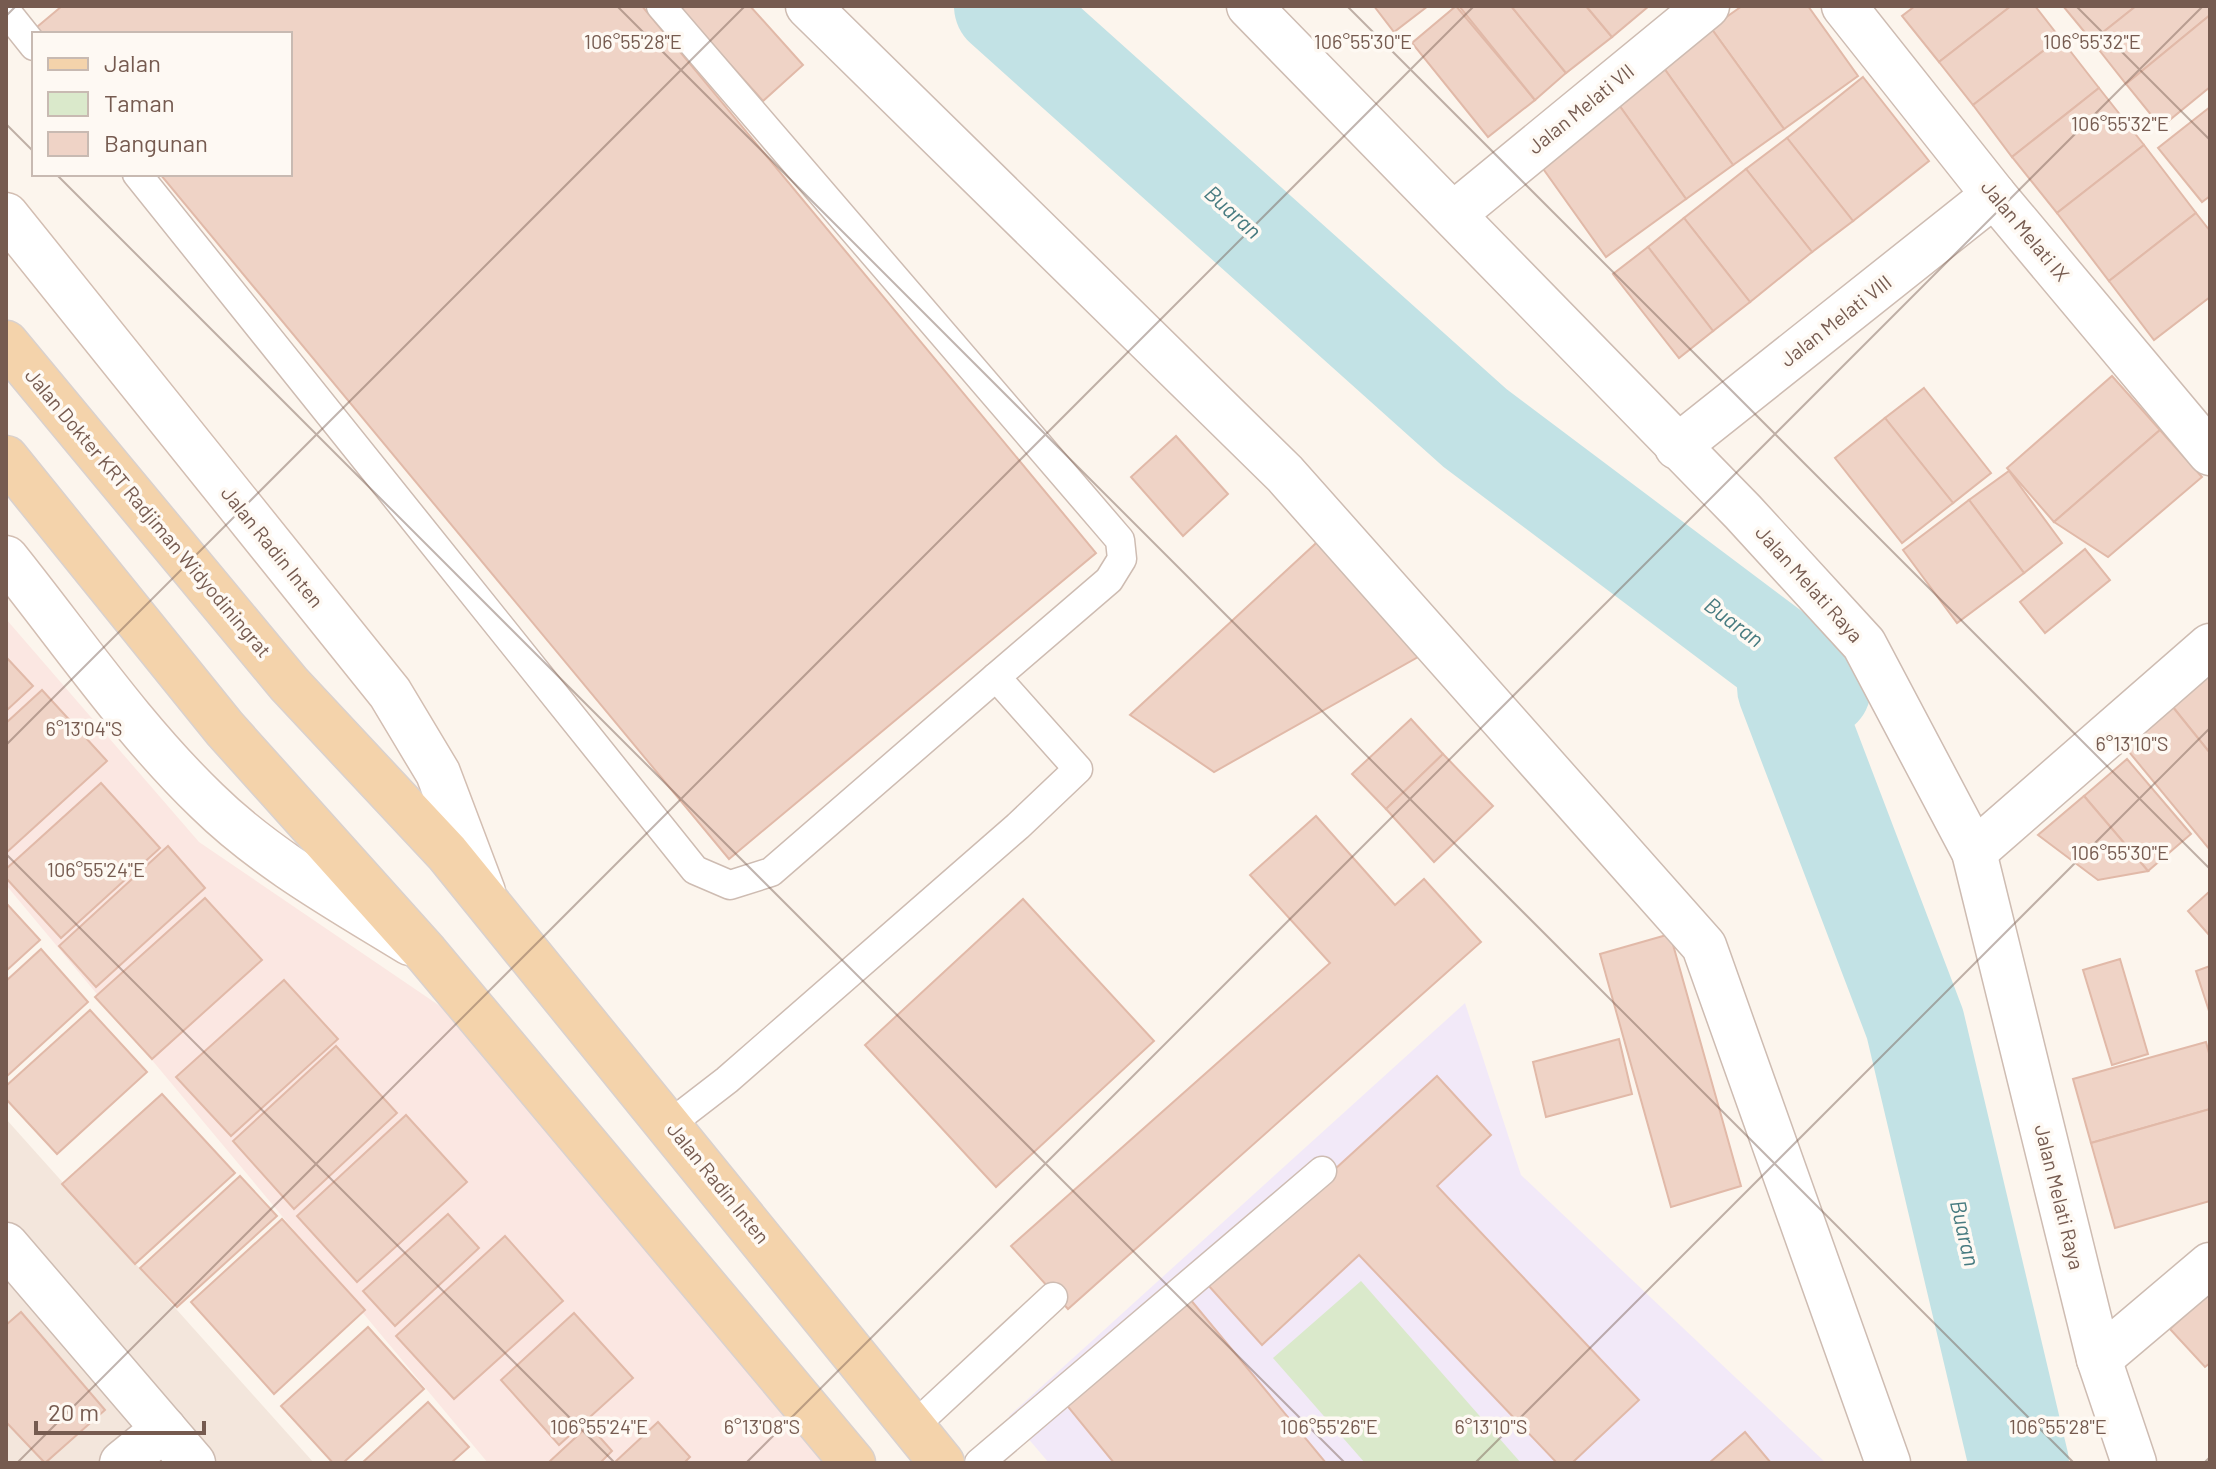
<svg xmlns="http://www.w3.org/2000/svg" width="2216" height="1469" font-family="Barlow,sans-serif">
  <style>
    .residential { fill: #f3e6dc }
    .commercial { fill: #fbe7e2 }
    .education { fill: #f2e9f8 }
    .park { fill: #dae9cb }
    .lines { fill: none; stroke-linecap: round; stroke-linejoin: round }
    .river { stroke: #c2e2e5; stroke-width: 100 }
    .building { fill: #efd3c6; stroke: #e1b9a8; stroke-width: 2 }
    .lane-casing { stroke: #cebcb2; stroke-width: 31 }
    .street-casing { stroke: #cebcb2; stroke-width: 47 }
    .secondary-casing { stroke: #d3beb2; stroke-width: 47 }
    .primary-casing { stroke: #d9d1ce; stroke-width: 47 }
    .lane { stroke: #fff; stroke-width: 28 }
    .street { stroke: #fff; stroke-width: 44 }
    .secondary { stroke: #fff; stroke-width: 44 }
    .primary { stroke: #f4d3ab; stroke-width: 44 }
    .ticks { fill: none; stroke: #765b50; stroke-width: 2; stroke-opacity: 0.45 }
    .labels { text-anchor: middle; stroke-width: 7; stroke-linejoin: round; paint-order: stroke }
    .street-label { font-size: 20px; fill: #765b50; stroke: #fef9f3 }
    .water-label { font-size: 22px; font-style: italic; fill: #477b80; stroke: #fef9f3 }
    .ticks-label { font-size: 20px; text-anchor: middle; fill: #765b50; stroke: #fef9f3; stroke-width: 7; stroke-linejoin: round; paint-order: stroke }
  </style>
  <rect width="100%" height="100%" fill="#fcf5ed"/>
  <polygon class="residential" points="6,1119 314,1463 6,1463"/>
  <polygon class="commercial" points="6,619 199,842 487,1038 847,1463 488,1463 6,885"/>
  <polygon class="education" points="1465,1003 1521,1175 1826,1463 1049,1463 1009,1416"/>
  <polygon class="park" points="1361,1281 1521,1463 1365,1463 1273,1358"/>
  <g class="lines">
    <polyline class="river" points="1004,6 1475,428 1821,688 1787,688 1915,1024 2019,1463"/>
  </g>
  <g class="building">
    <polygon points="62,6 642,6 1096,553 729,859 160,174 290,174 290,34 31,32"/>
    <polygon points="678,6 750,6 803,65 763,101"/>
    <polygon points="1374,6 1428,6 1394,32"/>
    <polygon points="1456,6 1535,100 1488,137 1412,43"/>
    <polygon points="1459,6 1511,6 1566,73 1535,100"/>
    <polygon points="1511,6 1586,6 1612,37 1566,73"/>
    <polygon points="1586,6 1649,6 1612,37"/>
    <polygon points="1742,6 1808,6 1858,76 1784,129 1711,28"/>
    <polygon points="1915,6 2011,6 1939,62 1902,16"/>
    <polygon points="2011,6 2035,6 2060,38 1973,105 1939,62"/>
    <polygon points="2063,6 2136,6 2092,41"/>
    <polygon points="2136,6 2210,6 2210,15 2126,84 2092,41"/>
    <polygon points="2210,15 2210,87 2161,127 2126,84"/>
    <polygon points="1711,28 1784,129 1733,165 1661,64"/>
    <polygon points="2060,38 2099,88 2012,157 1973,105"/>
    <polygon points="1661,64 1733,165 1686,199 1614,98"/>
    <polygon points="1863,77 1929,161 1853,221 1787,138"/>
    <polygon points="2099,88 2144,145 2057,213 2012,157"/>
    <polygon points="1614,98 1686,199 1606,257 1534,156"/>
    <polygon points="2210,107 2210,196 2202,202 2158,148"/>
    <polygon points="1787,138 1853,221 1812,252 1746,169"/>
    <polygon points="2144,145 2196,213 2109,281 2057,213"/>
    <polygon points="1746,169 1812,252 1750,302 1684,218"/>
    <polygon points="2196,213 2210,231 2210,297 2154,340 2109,281"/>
    <polygon points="1684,218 1750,302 1713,331 1648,247"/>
    <polygon points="1648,247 1713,331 1679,358 1613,274"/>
    <polygon points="2112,376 2160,430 2054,522 2007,468"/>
    <polygon points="1924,388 1991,473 1953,503 1885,418"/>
    <polygon points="1885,418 1953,503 1902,543 1835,458"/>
    <polygon points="2160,430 2202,477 2108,557 2054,522"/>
    <polygon points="1176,436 1228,494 1183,536 1131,477"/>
    <polygon points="2009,471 2062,543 2024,573 1969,500"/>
    <polygon points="1969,500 2024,573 1957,623 1903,550"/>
    <polygon points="1327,533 1434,648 1214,772 1130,715"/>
    <polygon points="2085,549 2110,580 2045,633 2020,602"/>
    <polygon points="6,657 33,686 6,711"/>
    <polygon points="2210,667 2210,753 2168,701"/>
    <polygon points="42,690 107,761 6,853 6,723"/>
    <polygon points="2168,701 2210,753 2210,850 2120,741"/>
    <polygon points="1411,719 1443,754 1386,809 1352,774"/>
    <polygon points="1443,754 1493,806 1434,862 1386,809"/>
    <polygon points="2127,759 2191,834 2148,871 2084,796"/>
    <polygon points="101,783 160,848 61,938 6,878 6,869"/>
    <polygon points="2084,796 2148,871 2098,880 2038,835"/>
    <polygon points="1316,816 1395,905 1424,879 1481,942 1068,1309 1011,1246 1330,963 1250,875"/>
    <polygon points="168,846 205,888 96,987 59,946"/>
    <polygon points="2210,891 2210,936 2188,911"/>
    <polygon points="205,898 262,960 152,1059 95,997"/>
    <polygon points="1023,899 1154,1041 996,1187 865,1045"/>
    <polygon points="6,903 40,940 6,971"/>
    <polygon points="1670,934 1741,1186 1671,1207 1600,954"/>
    <polygon points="41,949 88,1002 6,1077 6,981"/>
    <polygon points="2120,959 2148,1054 2112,1065 2083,970"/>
    <polygon points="2210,966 2210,1014 2196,971"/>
    <polygon points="284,980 338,1039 231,1136 176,1077"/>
    <polygon points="90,1010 147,1072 57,1154 6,1099 6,1086"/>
    <polygon points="1619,1039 1632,1094 1546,1117 1533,1062"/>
    <polygon points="2206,1042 2210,1057 2210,1109 2091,1143 2073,1079"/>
    <polygon points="336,1046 397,1113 294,1209 233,1141"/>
    <polygon points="1437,1076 1491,1135 1437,1186 1639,1400 1572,1463 1557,1463 1359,1255 1262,1345 1208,1285"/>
    <polygon points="162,1094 235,1173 135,1264 62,1184"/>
    <polygon points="2210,1109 2210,1201 2115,1228 2091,1143"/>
    <polygon points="406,1115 467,1182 357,1282 297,1216"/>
    <polygon points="240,1176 277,1216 177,1307 140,1268"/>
    <polygon points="448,1214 479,1248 395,1326 363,1291"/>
    <polygon points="282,1219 365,1310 274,1394 191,1302"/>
    <polygon points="505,1236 563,1301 454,1399 396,1336"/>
    <polygon points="2210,1292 2210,1363 2205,1367 2170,1329"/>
    <polygon points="1185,1293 1326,1463 1114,1463 1060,1397"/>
    <polygon points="21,1312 105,1410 45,1463 6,1422 6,1325"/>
    <polygon points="574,1313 633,1378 559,1445 501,1380"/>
    <polygon points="368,1327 424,1389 343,1463 333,1463 281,1406"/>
    <polygon points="428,1402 469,1447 451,1463 362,1463"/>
    <polygon points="658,1422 690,1457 684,1463 614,1463"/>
    <polygon points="589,1425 612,1451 600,1463 548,1463"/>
    <polygon points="1745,1432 1771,1463 1709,1463"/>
  </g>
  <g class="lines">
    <defs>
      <g id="lane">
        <polyline points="661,6 1120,540 1122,559 1109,580 996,677 1078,769 1018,826 727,1080 670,1124"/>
        <polyline points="6,11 34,46"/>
        <polyline points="137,174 695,870 730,885 771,872 996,677"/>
        <polyline points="914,1426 1053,1297"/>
        <polyline points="979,1463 1322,1171"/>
      </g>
      <g id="street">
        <polyline points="808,6 1285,474 1704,946 1888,1463"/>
        <polyline points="1249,6 1743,512 1864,644 1974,852 2099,1359 2134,1463"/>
        <polyline points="1844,6 1994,195 2210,453"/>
        <polyline points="1455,213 1707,6"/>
        <polyline points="1677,447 1994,195"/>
        <polyline points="1974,852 2210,646"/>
        <polyline points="6,1245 193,1463"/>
        <polyline points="2099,1359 2210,1265"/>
        <polyline points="122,1463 164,1429"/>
      </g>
      <g id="secondary">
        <polyline points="6,215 390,693 438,773 483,892"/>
        <path d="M6 558C71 639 132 729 207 801 266 859 340 900 410 943"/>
      </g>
      <g id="primary">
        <polyline points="6,343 289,684 447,853 942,1463"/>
        <polyline points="6,458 225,729 426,953 853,1463"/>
      </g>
    </defs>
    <use href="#lane" class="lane-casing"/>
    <use href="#street" class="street-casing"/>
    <use href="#secondary" class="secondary-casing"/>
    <use href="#primary" class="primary-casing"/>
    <use href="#lane" class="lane"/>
    <use href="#street" class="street"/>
    <use href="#secondary" class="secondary"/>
    <use href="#primary" class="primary"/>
  </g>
  <path class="ticks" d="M617 6 2074 1463M1347 6 2210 869M2076 6 2210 140M6 16 16 6M6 124 34 152M56 174 1345 1463M6 745 745 6M6 854 615 1463M17 1463 1474 6M746 1463 2203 6M1475 1463 2210 728M2204 1463 2210 1457"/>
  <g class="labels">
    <g class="street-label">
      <text transform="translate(1581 109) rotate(-39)" y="7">Jalan Melati VII</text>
      <text transform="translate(2025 231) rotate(50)" y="7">Jalan Melati IX</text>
      <text transform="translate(1836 321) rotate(-38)" y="7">Jalan Melati VIII</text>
      <text transform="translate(148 513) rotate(50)" y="7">Jalan Dokter KRT Radjiman Widyodiningrat</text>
      <text transform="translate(272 547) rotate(51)" y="7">Jalan Radin Inten</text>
      <text transform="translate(1809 584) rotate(48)" y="7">Jalan Melati Raya</text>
      <text transform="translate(718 1183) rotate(51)" y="7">Jalan Radin Inten</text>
      <text transform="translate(2059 1197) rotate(76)" y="7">Jalan Melati Raya</text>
    </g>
    <g class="water-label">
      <text transform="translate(1233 212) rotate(42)" y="8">Buaran</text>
      <text transform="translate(1734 622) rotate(37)" y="8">Buaran</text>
      <text transform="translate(1965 1233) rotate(77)" y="8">Buaran</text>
    </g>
  </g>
  <g class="ticks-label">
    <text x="1363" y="49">106°55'30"E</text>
    <text x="633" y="49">106°55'28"E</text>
    <text x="2092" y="49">106°55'32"E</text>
    <text x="2120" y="131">106°55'32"E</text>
    <text x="84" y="736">6°13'04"S</text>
    <text x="2132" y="751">6°13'10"S</text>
    <text x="2120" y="860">106°55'30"E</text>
    <text x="96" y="877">106°55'24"E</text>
    <text x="762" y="1434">6°13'08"S</text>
    <text x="1491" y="1434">6°13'10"S</text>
    <text x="599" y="1434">106°55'24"E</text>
    <text x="1329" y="1434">106°55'26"E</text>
    <text x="2058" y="1434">106°55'28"E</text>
  </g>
  <rect width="2216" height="1469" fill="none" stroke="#765b50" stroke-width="16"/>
  <rect x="32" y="32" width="260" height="144" fill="#fef9f3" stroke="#c8bab2" stroke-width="2"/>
  <rect x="48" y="58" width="40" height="12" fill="#f4d3ab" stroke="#c8bab2" stroke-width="2"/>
  <text x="104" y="72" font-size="24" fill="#765b50">Jalan</text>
  <rect x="48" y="92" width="40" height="24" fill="#dae9cb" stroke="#c8bab2" stroke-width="2"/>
  <text x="104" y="112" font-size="24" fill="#765b50">Taman</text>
  <rect x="48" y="132" width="40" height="24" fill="#efd3c6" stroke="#c8bab2" stroke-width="2"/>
  <text x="104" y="152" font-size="24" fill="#765b50">Bangunan</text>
  <path d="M36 1421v12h168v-12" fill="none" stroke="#765b50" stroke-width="4"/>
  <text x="48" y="1421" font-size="24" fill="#765b50" stroke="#fef9f3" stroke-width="6" paint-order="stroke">20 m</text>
</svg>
